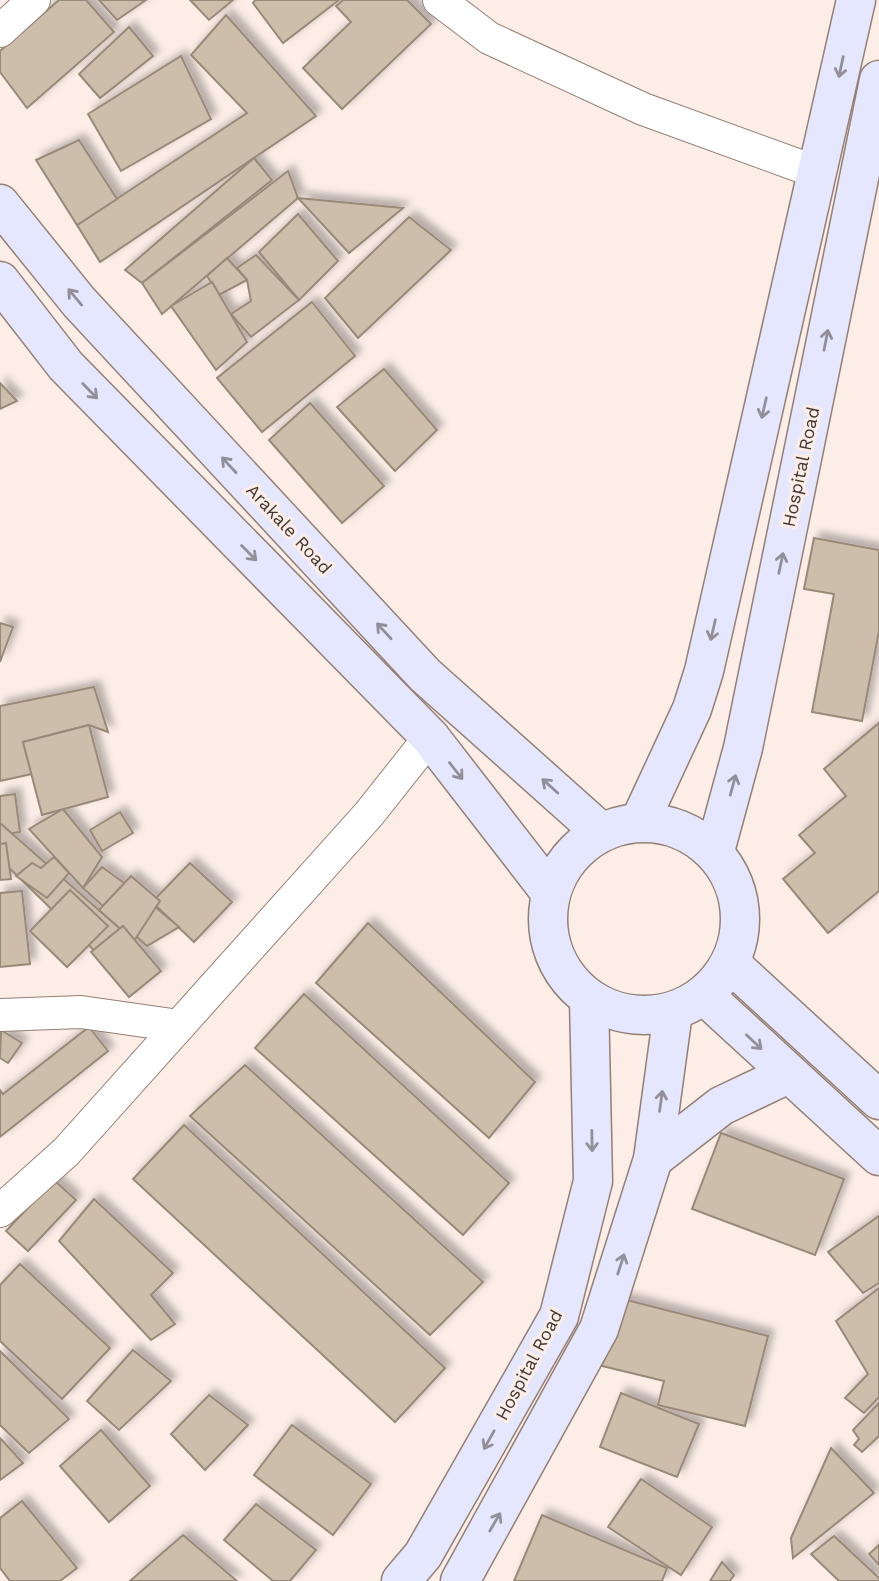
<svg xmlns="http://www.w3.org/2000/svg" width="879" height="1581" font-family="'Work Sans',sans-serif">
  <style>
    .building { fill: #cdbdab; stroke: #988979; stroke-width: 2; filter: url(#shadow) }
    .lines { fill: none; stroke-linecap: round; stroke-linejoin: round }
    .street-casing { stroke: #947f74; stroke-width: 34 }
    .secondary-casing { stroke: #947f74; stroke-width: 41 }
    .street { stroke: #fff; stroke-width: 32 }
    .secondary { stroke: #e5e7fe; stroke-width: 38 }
    .oneway { stroke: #928f98 }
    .labels { text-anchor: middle; stroke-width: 6; stroke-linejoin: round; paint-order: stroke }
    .street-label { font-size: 18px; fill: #403733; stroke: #fceee7 }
  </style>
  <defs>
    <filter id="shadow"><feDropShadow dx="6" dy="-6" stdDeviation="3.5" flood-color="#0004"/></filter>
  </defs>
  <rect width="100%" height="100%" fill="#fceee7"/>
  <g class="building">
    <polygon points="59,0 86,0 114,32 27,108 0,72 0,51"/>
    <polygon points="99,0 146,0 117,20"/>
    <polygon points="190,0 233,0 209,20"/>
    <polygon points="255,0 339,0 283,43 253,3"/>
    <polygon points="343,0 407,0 431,24 342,109 303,68 351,22 336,6"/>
    <polygon points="226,15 316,116 100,262 77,225 247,113 191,55"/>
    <polygon points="129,27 153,56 100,98 79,74"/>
    <polygon points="181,56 211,119 121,171 88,114"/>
    <polygon points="79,140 117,199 77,225 36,160"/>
    <polygon points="254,158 272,180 142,283 125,270"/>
    <polygon points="288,171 298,198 162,314 142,283"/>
    <polygon points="298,198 403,208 349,253"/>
    <polygon points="298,214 338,261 299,300 259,252"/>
    <polygon points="409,217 451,250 358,338 325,298"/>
    <polygon points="256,255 299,300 251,337 231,314 251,301 247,280 237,268"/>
    <polygon points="227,258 247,280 219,295 207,276"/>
    <polygon points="212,282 247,342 216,370 171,306"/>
    <polygon points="312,302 355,356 262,432 217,378"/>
    <polygon points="384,369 437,430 395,471 337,407"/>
    <polygon points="0,383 17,401 0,409"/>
    <polygon points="310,403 384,486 342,523 269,440"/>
    <polygon points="814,538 879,550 879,631 862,721 812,712 834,594 804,589"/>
    <polygon points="0,623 13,627 0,662"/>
    <polygon points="94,687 108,732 89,725 23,742 32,774 0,781 0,706"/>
    <polygon points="879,723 879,891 828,933 783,879 815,853 799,835 846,796 824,769"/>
    <polygon points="89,725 108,797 42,815 23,742"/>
    <polygon points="15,794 20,832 0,835 0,796"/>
    <polygon points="63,809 102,857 83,888 29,829"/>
    <polygon points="120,812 133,833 102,851 90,830"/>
    <polygon points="0,823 134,941 112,968 0,859"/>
    <polygon points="6,843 11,879 0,880 0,844"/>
    <polygon points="54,857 69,873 47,898 16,876 32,863 41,868"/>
    <polygon points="190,863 232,902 194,942 152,902"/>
    <polygon points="102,867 141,895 179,927 147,946 83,888"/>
    <polygon points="131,876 160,901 134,941 99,910"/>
    <polygon points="70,890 108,926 67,967 30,931"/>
    <polygon points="22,891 30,964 0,967 0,893"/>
    <polygon points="368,923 535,1082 489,1138 316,983"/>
    <polygon points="123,926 161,971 129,997 91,952"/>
    <polygon points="304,994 509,1183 463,1235 255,1048"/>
    <polygon points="89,1027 108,1051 0,1137 0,1090 3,1094"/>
    <polygon points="1,1030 22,1043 8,1063 0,1058"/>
    <polygon points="245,1065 483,1282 430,1335 190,1116"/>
    <polygon points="184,1125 445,1368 395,1422 133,1179"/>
    <polygon points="721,1133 844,1179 815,1255 692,1209"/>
    <polygon points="54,1180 76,1200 28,1251 6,1231"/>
    <polygon points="94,1199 173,1273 151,1295 175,1324 151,1340 59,1241"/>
    <polygon points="879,1216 879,1283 863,1293 828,1252"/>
    <polygon points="20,1264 110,1348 62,1399 0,1341 0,1285"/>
    <polygon points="879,1288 879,1397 864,1413 845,1398 868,1374 836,1321"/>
    <polygon points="615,1297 768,1336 745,1426 658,1405 664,1381 598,1365"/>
    <polygon points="133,1350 171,1381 119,1430 87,1401"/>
    <polygon points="0,1351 69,1419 29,1453 0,1425"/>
    <polygon points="621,1393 699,1424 677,1477 600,1447"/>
    <polygon points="209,1395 248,1425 205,1470 171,1434"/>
    <polygon points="879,1403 879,1436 862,1452 854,1445 859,1439 853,1430"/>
    <polygon points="292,1425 371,1484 333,1535 254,1475"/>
    <polygon points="101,1430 150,1486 109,1522 60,1466"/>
    <polygon points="0,1438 23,1463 0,1480"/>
    <polygon points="831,1448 874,1493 793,1558 791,1538"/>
    <polygon points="641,1479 712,1527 681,1575 608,1527"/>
    <polygon points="22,1501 77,1568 60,1581 10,1581 0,1568 0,1518"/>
    <polygon points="256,1504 316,1550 290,1581 273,1581 224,1540"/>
    <polygon points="542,1515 667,1568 662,1581 514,1581"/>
    <polygon points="183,1535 237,1581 130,1581"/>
    <polygon points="834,1536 879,1578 879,1581 839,1581 811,1554"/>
    <polygon points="879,1545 879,1565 869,1554"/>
    <polygon points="722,1562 734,1575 730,1581 710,1581"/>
  </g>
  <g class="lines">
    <defs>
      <g id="street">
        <polyline points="439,0 489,38 643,109 819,173"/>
        <polyline points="0,31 34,0"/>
        <polyline points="0,1015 81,1012 179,1026"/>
        <polyline points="0,1211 66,1152 369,814 430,737"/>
      </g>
      <g id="secondary">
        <polyline points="0,204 79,302 425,675 601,832"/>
        <polyline points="0,281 66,366 430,737 550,892"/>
        <polyline points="640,821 692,709 704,671 856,0"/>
        <circle cx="644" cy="919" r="96"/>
        <polyline points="715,851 743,748 879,80"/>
        <polyline points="731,964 879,1100"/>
        <polyline points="705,996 879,1156"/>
        <polyline points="653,1159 721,1106 788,1074"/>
        <polyline points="401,1581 423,1555 559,1316 593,1181 589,999"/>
        <polyline points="460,1581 599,1329 653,1159 673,1012"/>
      </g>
    </defs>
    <use href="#street" class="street-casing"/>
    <use href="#secondary" class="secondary-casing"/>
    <use href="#street" class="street"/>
    <use href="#secondary" class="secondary"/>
  </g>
  <defs><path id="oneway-shaft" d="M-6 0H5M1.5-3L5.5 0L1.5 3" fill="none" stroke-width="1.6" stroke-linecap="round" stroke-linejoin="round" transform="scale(1.75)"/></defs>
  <g class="oneway">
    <use href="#oneway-shaft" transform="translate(841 67) rotate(102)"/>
    <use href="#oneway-shaft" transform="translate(75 297) rotate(-130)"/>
    <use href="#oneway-shaft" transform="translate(826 340) rotate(-79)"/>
    <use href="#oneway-shaft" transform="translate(90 391) rotate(46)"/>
    <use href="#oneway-shaft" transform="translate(764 408) rotate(103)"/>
    <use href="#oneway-shaft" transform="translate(229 465) rotate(-133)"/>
    <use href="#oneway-shaft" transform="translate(249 553) rotate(45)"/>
    <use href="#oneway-shaft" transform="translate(781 563) rotate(-78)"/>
    <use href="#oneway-shaft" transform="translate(713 630) rotate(103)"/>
    <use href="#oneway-shaft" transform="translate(384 631) rotate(-133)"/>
    <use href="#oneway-shaft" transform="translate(456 771) rotate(52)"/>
    <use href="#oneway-shaft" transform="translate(733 785) rotate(-75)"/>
    <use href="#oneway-shaft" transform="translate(550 786) rotate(-138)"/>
    <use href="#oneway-shaft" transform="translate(754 1042) rotate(43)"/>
    <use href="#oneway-shaft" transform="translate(661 1101) rotate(-82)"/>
    <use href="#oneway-shaft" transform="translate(592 1141) rotate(89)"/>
    <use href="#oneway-shaft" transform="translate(621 1264) rotate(-72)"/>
    <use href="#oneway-shaft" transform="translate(489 1440) rotate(119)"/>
    <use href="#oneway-shaft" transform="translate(495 1522) rotate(-60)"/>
  </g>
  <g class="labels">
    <g class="street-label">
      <text transform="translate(801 467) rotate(-78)" y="6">Hospital Road</text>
      <text transform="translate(289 529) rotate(47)" y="6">Arakale Road</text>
      <text transform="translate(529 1365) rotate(-62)" y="6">Hospital Road</text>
    </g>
  </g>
</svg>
